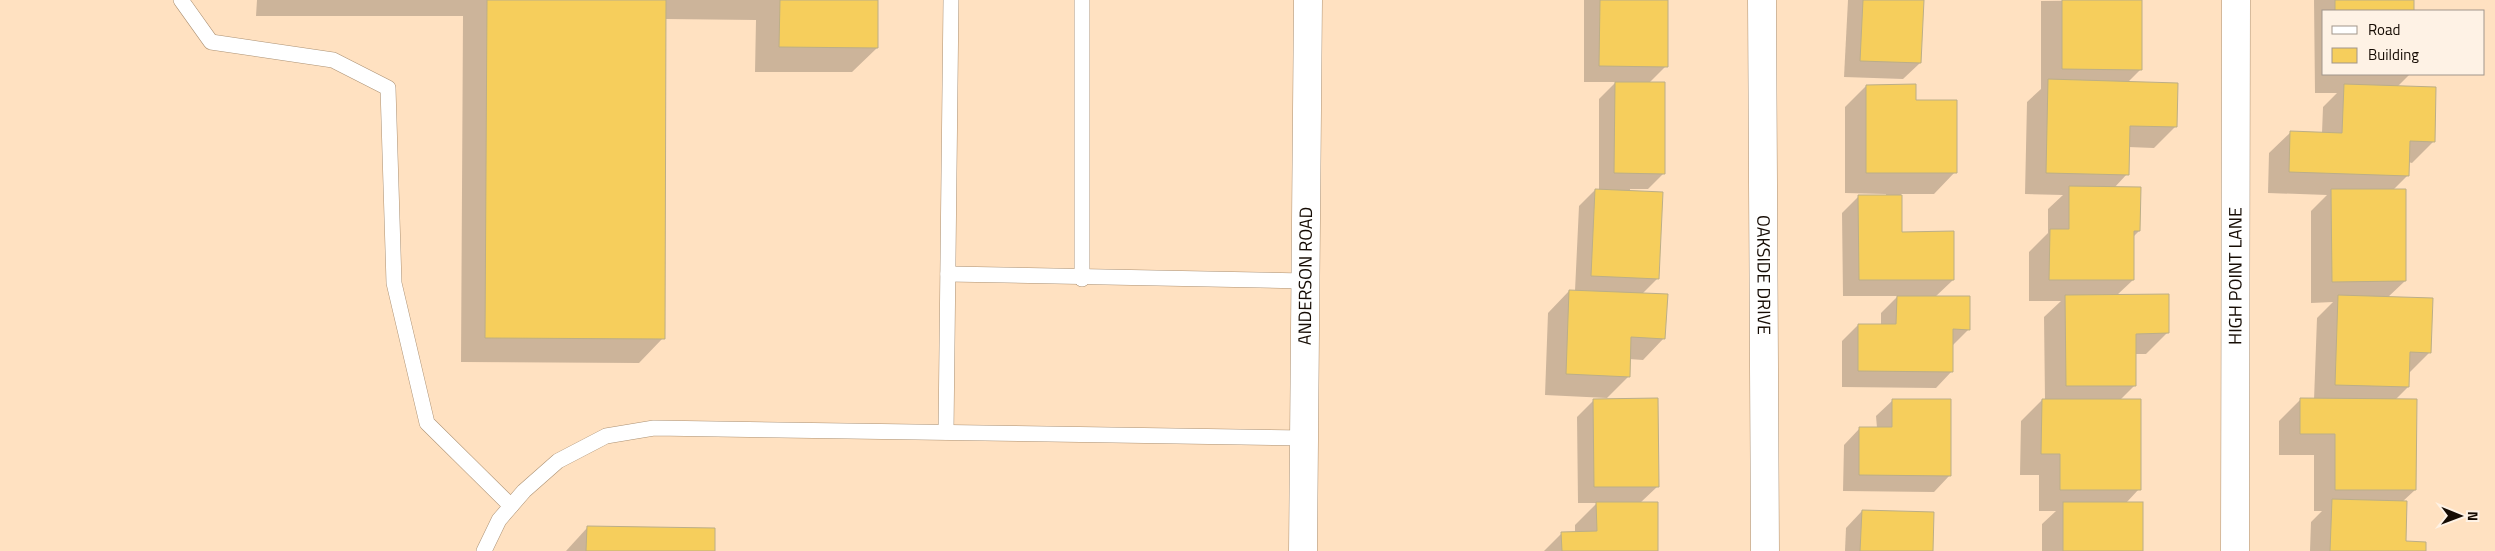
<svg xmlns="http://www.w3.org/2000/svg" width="2495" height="551" font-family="'Titillium Web',sans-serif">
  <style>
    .shadow { fill: #0003 }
    .building { fill: #f6ce5c; stroke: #bcae88 }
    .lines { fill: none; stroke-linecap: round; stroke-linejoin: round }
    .service-casing { stroke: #ac9173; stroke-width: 16 }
    .minor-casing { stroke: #ac9173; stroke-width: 29 }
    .tertiary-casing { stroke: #ac9173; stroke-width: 29 }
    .service { stroke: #fff; stroke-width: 15 }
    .minor { stroke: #fff; stroke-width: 28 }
    .tertiary { stroke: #fff; stroke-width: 28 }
    .labels { text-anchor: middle; stroke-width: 5; stroke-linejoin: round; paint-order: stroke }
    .street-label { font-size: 18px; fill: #150b03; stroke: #fef2e5 }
  </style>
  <rect width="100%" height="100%" fill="#ffe1c1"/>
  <g class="shadow">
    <polygon points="257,0 877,0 877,48 852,72 755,72 756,20 665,19 663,338 639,363 461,362 463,16 256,16"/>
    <polygon points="1584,0 1667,0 1666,66 1649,83 1664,173 1648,189 1630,189 1630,192 1658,278 1642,294 1664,338 1643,360 1629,359 1628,377 1607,398 1545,395 1548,313 1569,291 1575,291 1579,206 1595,190 1599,190 1599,99 1616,82 1584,82"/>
    <polygon points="1848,0 1922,0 1920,63 1903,79 1844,77"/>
    <polygon points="2141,0 2141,69 2127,83 2176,126 2154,148 2128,147 2127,174 2114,188 2139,231 2133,237 2133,280 2117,295 2167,333 2146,354 2134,354 2135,385 2120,400 2139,489 2126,503 2142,551 2042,551 2042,524 2056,511 2039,511 2039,475 2020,475 2021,421 2042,400 2045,400 2044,317 2061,301 2029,301 2029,252 2048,233 2048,209 2063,195 2025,194 2027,102 2041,89 2041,1"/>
    <polygon points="2314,0 2413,0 2413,11 2324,11 2324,74 2410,74 2397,87 2434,141 2412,163 2408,162 2408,175 2393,190 2405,281 2387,298 2430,352 2408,374 2408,387 2395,400 2415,490 2402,502 2405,542 2424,551 2310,551 2311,522 2322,511 2314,511 2314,455 2279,455 2279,421 2300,400 2314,400 2317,318 2333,302 2311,303 2311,211 2327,195 2268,193 2269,153 2291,132 2322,133 2323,107 2337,93 2315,93"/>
    <polygon points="1866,86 1914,101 1955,172 1934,194 1901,194 1901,233 1953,280 1935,297 1969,329 1952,346 1952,371 1936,388 1842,387 1842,341 1858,325 1881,325 1881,313 1898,296 1843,296 1842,213 1859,196 1886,196 1886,194 1845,193 1845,107"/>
    <polygon points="1594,400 1658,486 1640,503 1657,551 1544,551 1562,533 1575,533 1575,525 1597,503 1578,503 1577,417"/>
    <polygon points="1893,400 1950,475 1934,492 1843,491 1844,445 1860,428 1877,428 1876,416"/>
    <polygon points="1862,511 1932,551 1845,551 1846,528"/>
    <polygon points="587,528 714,551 566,551"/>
  </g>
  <g class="building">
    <polygon points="487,0 666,0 665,339 485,338"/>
    <polygon points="780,0 878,0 878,48 779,47"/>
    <polygon points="1600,0 1668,0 1668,67 1599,66"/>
    <polygon points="1863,0 1924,0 1921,63 1860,61"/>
    <polygon points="2062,0 2142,0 2142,70 2062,69"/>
    <rect x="2335" y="0" width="79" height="11"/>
    <polygon points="2048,79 2178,83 2177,127 2130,126 2129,175 2046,173"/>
    <polygon points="1615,82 1665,82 1665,174 1614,173"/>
    <polygon points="1916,84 1916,100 1957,100 1957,173 1866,173 1866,85"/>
    <polygon points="2344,84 2436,87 2435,142 2410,141 2409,176 2289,172 2290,131 2342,133"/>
    <polygon points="2069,186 2141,187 2140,231 2134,231 2134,280 2049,280 2050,229 2069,229"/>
    <polygon points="1595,189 1663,192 1659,279 1591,276"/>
    <polygon points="2331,189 2406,189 2406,281 2332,282"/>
    <polygon points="1858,195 1902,195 1902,232 1954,231 1954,280 1859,280"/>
    <polygon points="1569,290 1668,294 1665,339 1631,337 1630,377 1566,374"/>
    <polygon points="2169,294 2169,333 2136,334 2136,386 2066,386 2065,295"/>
    <polygon points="2338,295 2433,298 2431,353 2410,352 2409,387 2335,385"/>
    <polygon points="1897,296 1970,296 1970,330 1953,329 1953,372 1858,371 1858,324 1896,324"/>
    <polygon points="1658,398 1659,487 1594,487 1593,399"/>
    <polygon points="2300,398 2417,399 2416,490 2335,490 2335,434 2300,434"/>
    <polygon points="1892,399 1951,399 1951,476 1859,475 1859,427 1892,427"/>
    <polygon points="2042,399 2141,399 2141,490 2060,490 2060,454 2041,454"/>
    <polygon points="2332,499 2407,501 2406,541 2426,542 2426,551 2330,551"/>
    <polygon points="1596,502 1658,502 1658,551 1562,551 1561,532 1597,531"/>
    <rect x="2063" y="502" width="80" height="49"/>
    <polygon points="1862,510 1934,512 1933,551 1860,551"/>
    <polygon points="587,526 715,528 715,551 586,551"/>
  </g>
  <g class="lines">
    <defs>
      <g id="service">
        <polyline points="181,0 211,42 333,60 388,88 394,283 427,423 511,506"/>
        <polyline points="1082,0 1082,279"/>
        <polyline points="948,274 1305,281"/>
        <polyline points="946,432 951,0"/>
        <polyline points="484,551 499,520 524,491 558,461 606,436 654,428 1304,438"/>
      </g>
      <g id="minor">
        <path id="s1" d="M1762 0 1765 551"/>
        <path id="s2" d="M2235 551 2236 0"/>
      </g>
      <g id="tertiary">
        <path id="s3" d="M1303 551 1308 0"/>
      </g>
    </defs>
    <use href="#service" class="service-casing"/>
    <use href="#minor" class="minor-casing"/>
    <use href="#tertiary" class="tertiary-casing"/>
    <use href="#service" class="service"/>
    <use href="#minor" class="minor"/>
    <use href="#tertiary" class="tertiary"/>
  </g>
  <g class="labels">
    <g class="street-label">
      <text dy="6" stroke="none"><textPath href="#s3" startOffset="275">ANDERSON ROAD</textPath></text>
      <text dy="6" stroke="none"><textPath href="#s1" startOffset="275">OAKSIDE DRIVE</textPath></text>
      <text dy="6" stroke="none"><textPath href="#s2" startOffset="275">HIGH POINT LANE</textPath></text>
    </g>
  </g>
  <rect x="2322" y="10" width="162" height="65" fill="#fef2e5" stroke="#a1968b"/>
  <rect x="2332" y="26" width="25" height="8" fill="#ffffff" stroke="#a1968b"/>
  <text x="2368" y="35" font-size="15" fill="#150b03">Road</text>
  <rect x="2332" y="48" width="25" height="15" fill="#f6ce5c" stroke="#a1968b"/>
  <text x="2368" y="60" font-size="15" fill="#150b03">Building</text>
  <g transform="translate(2460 516) rotate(91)" stroke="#fef2e5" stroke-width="4" paint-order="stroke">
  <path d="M0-4L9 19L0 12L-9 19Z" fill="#150b03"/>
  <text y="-8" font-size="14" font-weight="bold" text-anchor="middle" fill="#150b03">N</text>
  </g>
</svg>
